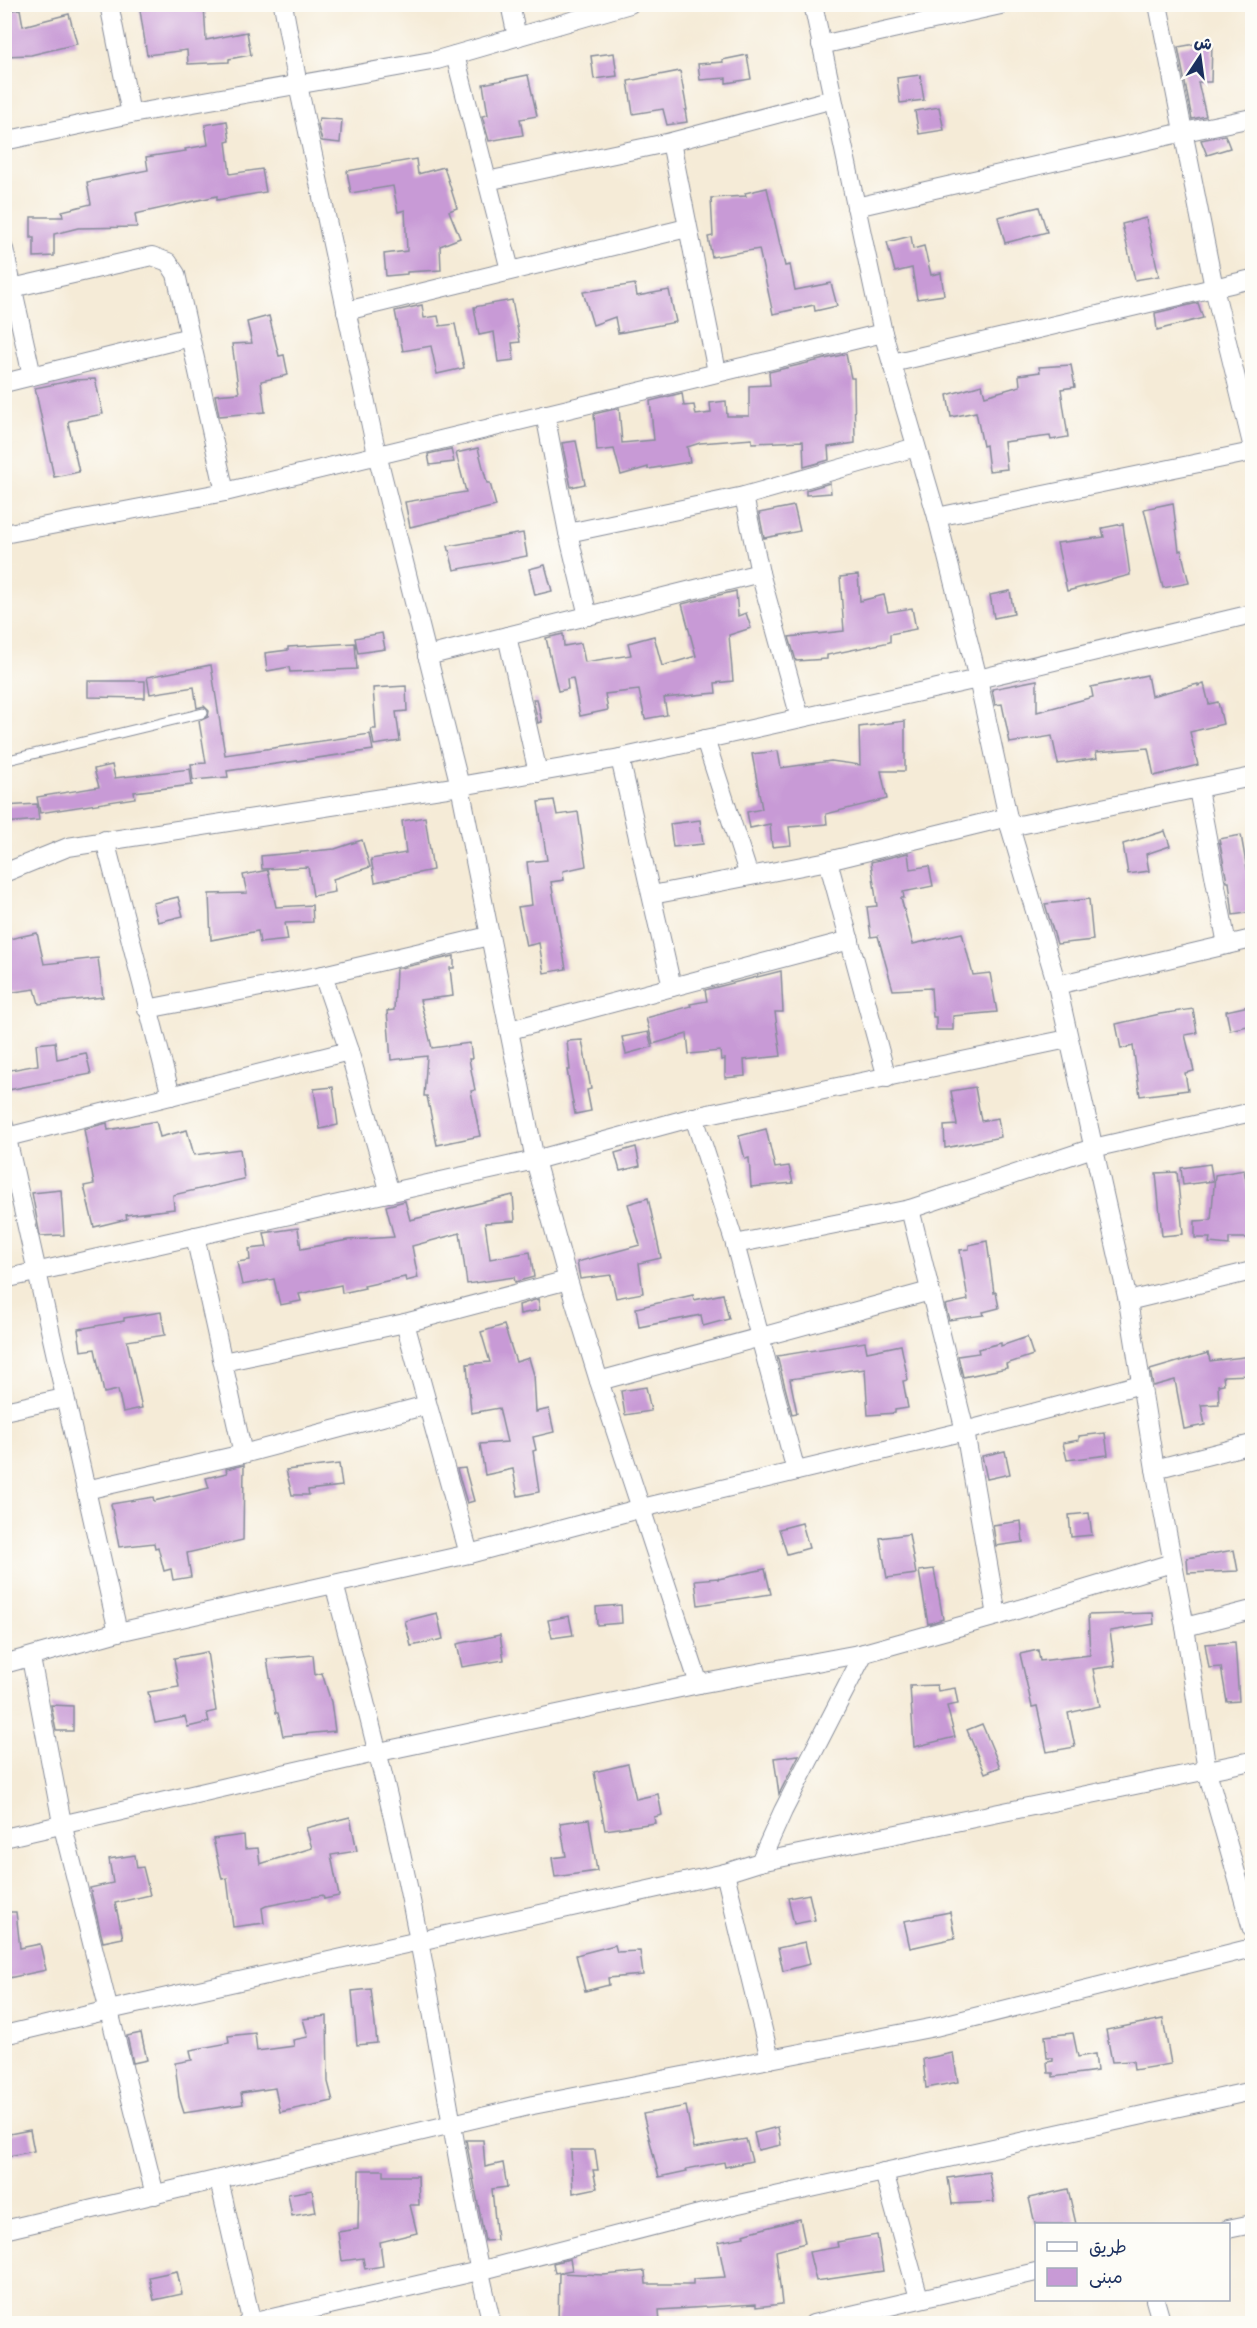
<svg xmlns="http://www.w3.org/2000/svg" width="1257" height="2328" font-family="'Shantell Sans','Playpen Sans Arabic',sans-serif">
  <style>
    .building { fill: #c89ad6 }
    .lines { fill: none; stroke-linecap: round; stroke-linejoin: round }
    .service-casing { stroke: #888d9a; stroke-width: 11 }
    .minor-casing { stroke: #888d9a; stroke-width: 20 }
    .service { stroke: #fff; stroke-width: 9 }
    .minor { stroke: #fff; stroke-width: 18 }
  </style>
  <rect width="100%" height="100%" fill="#fdfcf7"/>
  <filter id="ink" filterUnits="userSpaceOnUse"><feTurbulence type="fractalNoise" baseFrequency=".0167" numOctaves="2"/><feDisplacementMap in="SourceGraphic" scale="12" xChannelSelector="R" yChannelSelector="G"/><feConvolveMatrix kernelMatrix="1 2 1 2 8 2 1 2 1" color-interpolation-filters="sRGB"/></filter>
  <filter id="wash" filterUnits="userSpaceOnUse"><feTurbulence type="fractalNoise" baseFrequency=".008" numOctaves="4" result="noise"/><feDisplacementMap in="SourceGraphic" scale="24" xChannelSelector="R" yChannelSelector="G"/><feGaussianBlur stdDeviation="1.35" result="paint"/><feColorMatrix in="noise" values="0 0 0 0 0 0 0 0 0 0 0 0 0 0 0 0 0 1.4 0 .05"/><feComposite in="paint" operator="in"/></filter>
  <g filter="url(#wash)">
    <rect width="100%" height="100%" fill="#f5ebd7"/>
    <g id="blocks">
      <g class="building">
        <polygon points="139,4 204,4 206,40 247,32 251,55 229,59 229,62 188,64 187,50 147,55"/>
        <polygon points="20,9 23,26 69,14 77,44 31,55 4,56 4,11"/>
        <polygon points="1212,41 1211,82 1198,82 1206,116 1192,119 1178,47"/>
        <polygon points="614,53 617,76 594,79 591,56"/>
        <polygon points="747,55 751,79 726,83 726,78 700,80 698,64 723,62 722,60"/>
        <polygon points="680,71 687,110 685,110 687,122 667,125 663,109 633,114 628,81"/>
        <polygon points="528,75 537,116 520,119 523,135 489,141 482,116 488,115 483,84"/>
        <polygon points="920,75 924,100 900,103 897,78"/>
        <polygon points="939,107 944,130 919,134 915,111"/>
        <polygon points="319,118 342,120 340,143 322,141 318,126"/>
        <polygon points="227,121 230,141 226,142 230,174 262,169 266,192 217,200 217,196 135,214 137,227 78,228 54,234 54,256 34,257 34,238 31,238 31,217 63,217 62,211 91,204 87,182 148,170 146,157 186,151 185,149 208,145 205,125"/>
        <polygon points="1225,135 1230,148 1207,155 1201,140"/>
        <polygon points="416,159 418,174 444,167 457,208 449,211 460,238 440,246 441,270 407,272 407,274 386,276 384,254 407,251 405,210 398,212 393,186 351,193 347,171"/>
        <polygon points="767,188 785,266 790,265 795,290 831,283 837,306 815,311 814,305 773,314 759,249 712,257 708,237 713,236 711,198 746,196 745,193"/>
        <polygon points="1039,207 1047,232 1005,243 998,217"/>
        <polygon points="1146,218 1159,276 1135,280 1122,224"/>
        <polygon points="911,236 913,249 924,246 931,275 941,273 944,295 917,299 912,268 895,272 887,242"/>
        <polygon points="635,284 637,296 669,290 676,322 618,333 615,317 593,325 583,292"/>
        <polygon points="512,300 520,342 512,343 514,360 498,362 494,332 479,335 474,307"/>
        <polygon points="1198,303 1203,318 1157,330 1155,313"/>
        <polygon points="422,305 424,318 438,316 440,326 455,324 464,368 437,374 431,346 403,351 395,311"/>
        <polygon points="269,316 279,356 284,355 288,375 261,381 265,412 219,416 215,395 239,393 232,344 252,343 247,322"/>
        <polygon points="846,354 851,378 854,378 855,443 828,447 829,460 804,467 803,441 752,443 752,439 700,443 687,447 690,462 648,469 648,467 621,475 614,449 597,451 594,414 619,408 622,443 654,440 650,401 682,393 684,406 694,405 696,415 711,413 710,403 726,401 727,416 749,416 749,386 770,385 769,372"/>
        <polygon points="1071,365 1075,387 1061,389 1068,437 1051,440 1050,436 1004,442 1007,469 989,471 986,445 983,446 976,412 951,417 947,395 982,385 985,396 1020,386 1019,375 1040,372 1039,367"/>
        <polygon points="95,379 103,414 69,421 68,423 79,472 54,477 35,388 75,380"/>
        <polygon points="576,441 585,484 571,487 562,443"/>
        <polygon points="478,448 487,483 490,483 496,506 410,527 405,502 466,492 456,453"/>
        <polygon points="451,449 454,462 430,465 428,454"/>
        <polygon points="830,483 831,493 806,495 806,490"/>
        <polygon points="1173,503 1179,551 1181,550 1189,583 1163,588 1144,509"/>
        <polygon points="794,506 800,531 764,538 759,513"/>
        <polygon points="1123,524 1130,575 1067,591 1057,543 1104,537 1102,528"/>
        <polygon points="523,533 527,556 454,570 448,546"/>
        <polygon points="545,565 552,591 535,595 529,569"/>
        <polygon points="858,575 860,601 884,595 888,612 912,608 916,629 890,634 890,642 827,655 827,659 796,661 789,637 844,631 840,577"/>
        <polygon points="736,591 738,616 746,613 751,628 729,635 733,681 715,683 716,693 664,698 667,715 645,719 639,690 605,694 608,710 580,716 573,678 567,679 568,689 558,691 546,638 563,634 564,646 581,643 585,662 631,655 628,643 654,636 662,666 696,656 682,604"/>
        <polygon points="1010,591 1014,614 994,618 990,595"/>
        <polygon points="382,633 385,649 358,653 355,638"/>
        <polygon points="355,643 357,669 290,672 289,667 267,671 265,653 288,650 288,647"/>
        <polygon points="211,665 225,755 370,734 373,750 227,771 228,777 193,780 191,764 206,763 199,721 208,717 209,711 204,706 197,708 194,687 150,694 147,677"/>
        <polygon points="1147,675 1151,696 1198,684 1198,686 1204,684 1209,704 1218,702 1223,724 1190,732 1198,765 1154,776 1148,748 1096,752 1097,758 1058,764 1052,736 1010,743 1002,704 995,705 992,689 1037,680 1037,712 1093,697 1091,687"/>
        <polygon points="88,681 145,681 145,698 88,697"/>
        <polygon points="406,686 407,711 396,712 400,741 374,745 371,729 376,729 373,688"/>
        <polygon points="533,699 537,699 542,722 538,723"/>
        <polygon points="905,721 905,771 881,771 887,799 826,814 827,824 789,827 791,845 772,847 770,824 750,828 747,812 762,809 752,754 778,751 781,768 831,761 860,765 859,727"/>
        <polygon points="112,765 115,778 190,769 192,785 134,792 135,798 40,813 37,797 99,787 94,769"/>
        <polygon points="554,800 557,815 578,812 586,866 563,871 564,880 551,882 566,969 544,973 539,943 526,946 518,907 532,905 527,862 547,860 538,802"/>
        <polygon points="37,804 39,820 4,823 4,806"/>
        <polygon points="425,817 433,870 375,882 371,859 406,853 402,821"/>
        <polygon points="700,820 703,844 673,847 670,824"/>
        <polygon points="1165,831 1170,846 1146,854 1149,871 1128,874 1123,844"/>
        <polygon points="1241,835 1247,869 1252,868 1252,912 1233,915 1229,882 1227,882 1219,839"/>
        <polygon points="362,840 370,867 333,879 335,892 313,896 308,867 262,869 261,856 335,849"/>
        <polygon points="908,853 910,869 929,866 933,886 903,892 904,898 901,898 913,944 962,933 973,975 990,973 997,1012 953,1016 953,1030 936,1030 936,1017 933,1017 931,988 893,990 878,936 871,937 867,907 877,906 871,862"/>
        <polygon points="268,870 276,907 312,905 313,922 285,923 288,940 260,943 258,931 211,940 209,894 247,893 243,875"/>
        <polygon points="178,897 183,916 158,922 153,903"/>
        <polygon points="1089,899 1093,940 1057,944 1045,904"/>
        <polygon points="37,933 44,964 98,958 103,997 39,1004 35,989 7,993 4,940"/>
        <polygon points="454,956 454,968 450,968 453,996 420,1000 432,1048 470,1043 472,1059 469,1059 475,1090 471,1091 480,1136 437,1145 427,1096 424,1096 427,1056 391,1060 387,1011 394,1010 396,969"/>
        <polygon points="781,971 783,1012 775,1012 781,1056 744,1060 745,1076 725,1078 725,1059 721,1060 720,1051 689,1054 687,1034 653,1044 646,1018 691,1006 690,1004 707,1001 705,990"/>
        <polygon points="1249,1006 1252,1025 1230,1030 1226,1011"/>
        <polygon points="1193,1009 1197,1033 1185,1035 1194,1071 1185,1073 1188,1090 1140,1096 1133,1046 1121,1049 1116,1024 1160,1014"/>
        <polygon points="648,1032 652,1047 626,1054 622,1037"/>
        <polygon points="582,1040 591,1089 587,1090 591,1111 575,1114 567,1070 570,1070 567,1041"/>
        <polygon points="55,1042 57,1059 86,1053 91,1074 8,1090 5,1071 38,1065 36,1044"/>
        <polygon points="333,1087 338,1125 320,1129 314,1089"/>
        <polygon points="975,1087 981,1121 998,1118 1001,1137 945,1148 944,1126 957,1125 951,1091"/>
        <polygon points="156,1121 160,1137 187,1130 194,1155 240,1149 244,1179 173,1195 174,1209 126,1215 127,1219 94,1227 84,1186 94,1184 84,1129 107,1123 108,1130"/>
        <polygon points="766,1129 775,1168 789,1166 793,1183 751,1187 749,1158 745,1159 739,1136"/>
        <polygon points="636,1147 640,1166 620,1171 615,1153"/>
        <polygon points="1210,1164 1213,1181 1183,1185 1181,1168"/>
        <polygon points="1244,1170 1248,1191 1252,1191 1252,1238 1229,1238 1229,1245 1209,1243 1210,1238 1195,1238 1195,1221 1211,1220 1215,1175"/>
        <polygon points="1177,1172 1183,1234 1162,1236 1156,1173"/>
        <polygon points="61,1190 64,1235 40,1236 32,1193"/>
        <polygon points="513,1195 515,1221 485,1223 490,1259 530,1252 534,1277 515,1282 514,1277 467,1284 460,1233 412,1246 418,1278 406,1281 405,1277 364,1286 365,1288 342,1293 341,1285 299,1294 301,1301 280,1305 274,1279 242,1285 237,1262 250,1260 249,1249 267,1247 264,1233 298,1228 301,1249 348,1240 394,1237 386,1206 405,1201 410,1220"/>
        <polygon points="648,1198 661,1258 639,1263 643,1293 616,1298 611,1275 580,1279 577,1262 640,1245 628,1204"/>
        <polygon points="987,1241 994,1293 996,1292 999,1308 983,1312 984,1315 949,1320 945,1305 968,1300 960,1250 969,1249 969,1245"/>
        <polygon points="723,1294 729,1319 703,1326 701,1315 639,1327 636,1308 693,1295 694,1300"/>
        <polygon points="538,1299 540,1310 520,1314 519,1305"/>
        <polygon points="161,1312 165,1335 127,1341 142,1408 123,1412 118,1390 104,1393 95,1349 81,1351 78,1329 124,1321 124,1318"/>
        <polygon points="504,1325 516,1362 529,1358 534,1375 536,1412 549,1409 554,1432 533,1437 536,1450 533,1451 539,1492 518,1496 513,1469 485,1475 480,1444 507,1442 499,1408 471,1413 467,1364 490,1362 481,1332"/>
        <polygon points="1027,1337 1033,1355 1006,1364 1007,1368 963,1377 958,1356 979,1353 978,1349 1001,1343 1001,1346"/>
        <polygon points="865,1342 867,1352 901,1345 908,1380 903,1381 908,1408 895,1410 895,1413 868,1415 865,1369 858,1370 857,1369 790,1379 797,1413 792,1414 777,1356"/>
        <polygon points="1208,1353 1210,1361 1252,1356 1252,1375 1223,1376 1224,1384 1218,1385 1219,1404 1201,1405 1205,1425 1184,1429 1175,1380 1153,1386 1150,1370"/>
        <polygon points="646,1387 651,1411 625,1415 621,1391"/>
        <polygon points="1105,1433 1108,1455 1067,1460 1063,1443 1079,1440 1079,1436"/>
        <polygon points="1005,1451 1010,1474 987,1479 982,1456"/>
        <polygon points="339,1464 342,1486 308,1490 309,1495 292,1495 286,1470"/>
        <polygon points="244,1465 243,1540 187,1553 191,1577 173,1580 171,1569 164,1571 158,1547 155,1548 154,1543 119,1547 111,1504 153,1497 154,1501 209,1488 206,1478 227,1473 226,1469"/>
        <polygon points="465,1468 474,1501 467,1503 457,1469"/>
        <polygon points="1089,1513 1092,1535 1071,1537 1069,1515"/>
        <polygon points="1021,1521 1023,1542 996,1546 993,1525"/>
        <polygon points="802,1523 809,1548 787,1554 779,1529"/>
        <polygon points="909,1534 916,1574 887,1578 880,1538"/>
        <polygon points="1234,1550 1238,1571 1188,1573 1187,1558"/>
        <polygon points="765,1569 771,1594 698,1605 695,1580 718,1578 718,1579"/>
        <polygon points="934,1569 943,1619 928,1624 919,1571"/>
        <polygon points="621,1605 622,1623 597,1625 596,1607"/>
        <polygon points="437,1613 443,1639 411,1646 405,1621"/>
        <polygon points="1153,1613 1154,1624 1110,1631 1115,1666 1093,1669 1100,1706 1068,1713 1075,1747 1047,1752 1037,1706 1032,1707 1020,1654 1038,1650 1040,1661 1090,1655 1088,1615"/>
        <polygon points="569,1616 573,1635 552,1638 548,1620"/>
        <polygon points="500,1635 504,1660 462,1667 457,1644"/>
        <polygon points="1235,1642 1239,1701 1227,1702 1221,1667 1209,1668 1205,1644"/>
        <polygon points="207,1652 216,1711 207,1713 209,1722 188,1727 185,1717 155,1723 148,1692 179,1687 174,1658"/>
        <polygon points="313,1655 315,1675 322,1673 331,1702 335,1731 283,1736 278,1713 276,1713 267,1659"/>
        <polygon points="937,1685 938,1691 955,1688 958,1704 947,1706 955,1737 914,1747 910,1686"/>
        <polygon points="51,1705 73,1706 73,1731 56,1731"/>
        <polygon points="982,1724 1000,1767 985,1773 967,1730"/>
        <polygon points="799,1755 779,1794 774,1758"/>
        <polygon points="628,1764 636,1799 658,1794 662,1815 654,1817 655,1823 605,1830 594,1772"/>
        <polygon points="350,1817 357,1851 331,1855 339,1896 324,1899 323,1895 266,1906 262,1908 264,1923 233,1927 227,1878 222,1879 213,1839 244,1835 245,1849 258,1848 260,1864 312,1848 306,1828"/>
        <polygon points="589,1819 597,1871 555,1877 552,1858 566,1856 560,1823"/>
        <polygon points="135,1855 137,1868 143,1867 150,1895 115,1903 123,1938 103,1942 90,1888 113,1883 109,1859"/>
        <polygon points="809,1894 815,1920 794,1924 788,1898"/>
        <polygon points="4,1912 16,1912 20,1948 40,1944 46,1970 4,1979"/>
        <polygon points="950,1912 955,1938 910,1948 904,1921"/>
        <polygon points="805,1942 810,1964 783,1971 778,1948"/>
        <polygon points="615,1945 617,1952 640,1951 643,1975 608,1978 609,1985 585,1991 576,1955"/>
        <polygon points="371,1989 377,2043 357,2045 352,1991"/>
        <polygon points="327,2016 328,2082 333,2101 280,2112 275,2088 241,2093 243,2104 184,2113 179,2097 175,2063 192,2060 190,2050 229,2043 228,2036 255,2033 257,2051 294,2046 293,2040 308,2037 303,2019"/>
        <polygon points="1163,2019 1171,2064 1134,2070 1133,2061 1112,2062 1106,2030"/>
        <polygon points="141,2033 147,2060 133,2063 127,2036"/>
        <polygon points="1073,2033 1078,2057 1095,2054 1097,2071 1053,2077 1053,2073 1048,2073 1047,2062 1053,2061 1053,2058 1047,2058 1045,2036"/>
        <polygon points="953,2053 958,2082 926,2088 923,2059"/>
        <polygon points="686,2106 694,2148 746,2139 752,2161 725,2167 724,2162 686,2169 687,2171 659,2177 643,2114"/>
        <polygon points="778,2127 781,2145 758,2150 754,2133"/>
        <polygon points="30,2130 34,2151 4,2157 4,2135"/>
        <polygon points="466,2140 483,2140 485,2167 503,2163 507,2187 492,2189 497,2240 485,2241"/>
        <polygon points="571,2150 595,2150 598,2170 593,2170 597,2188 573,2193"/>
        <polygon points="359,2170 384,2170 384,2176 418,2176 419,2205 410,2205 417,2233 380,2242 383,2266 365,2269 363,2258 342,2261 338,2232 358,2229"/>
        <polygon points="989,2172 994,2202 952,2204 948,2178"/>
        <polygon points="1068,2189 1076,2224 1035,2224 1029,2198"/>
        <polygon points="312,2190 316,2212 292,2216 288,2194"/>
        <polygon points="800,2219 805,2243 776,2251 782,2304 756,2307 756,2304 659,2310 660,2324 633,2324 632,2321 612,2324 558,2324 559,2273 604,2275 645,2271 646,2284 693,2284 693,2279 725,2277 718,2242 744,2237 743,2234"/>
        <polygon points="877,2235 883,2271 816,2281 809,2252 838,2247 837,2242"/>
        <polygon points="570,2259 572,2270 555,2273 553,2263"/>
        <polygon points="177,2271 182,2294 154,2300 149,2277"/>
      </g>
    </g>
  </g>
  <g filter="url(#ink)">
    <use href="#blocks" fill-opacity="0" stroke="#888d9a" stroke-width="1.5"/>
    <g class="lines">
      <defs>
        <polyline id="service" points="4,761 203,713"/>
        <g id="minor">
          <polyline points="109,4 131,114"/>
          <polyline points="283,4 298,85 377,454 460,786 535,1160 568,1280 599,1381 699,1684"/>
          <polyline points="510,4 517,37"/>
          <polyline points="813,4 883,333 937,517 978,679 1010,827 1057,985 1128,1301 1155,1469 1185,1627 1207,1771 1252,1929"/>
          <polyline points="1158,4 1214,288 1252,444"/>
          <polyline points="821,45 1005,4"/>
          <polyline points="455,55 510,270"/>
          <polyline points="4,141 131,114 437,60 630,4"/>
          <polyline points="671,142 717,372"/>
          <polyline points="487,181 671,142 833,99"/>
          <polyline points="856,207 1184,132 1252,118"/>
          <polyline points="4,249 32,376"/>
          <polyline points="12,288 152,256 168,262 176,274 225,492"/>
          <polyline points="346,311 687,228"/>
          <polyline points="892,363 1252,279"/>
          <polyline points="4,383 190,337"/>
          <polyline points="545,414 568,533 588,616"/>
          <polyline points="744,496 760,573 800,718"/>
          <polyline points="937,517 1252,452"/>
          <polyline points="568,533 744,496 916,447"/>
          <polyline points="4,534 225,492 883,333"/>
          <polyline points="507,636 538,773"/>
          <polyline points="427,656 760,573"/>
          <polyline points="705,739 749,876"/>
          <polyline points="620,758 672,987"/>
          <polyline points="1198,789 1227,945"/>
          <polyline points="1010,827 1252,777"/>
          <polyline points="105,840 171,1096"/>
          <polyline points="828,861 887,1078"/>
          <polyline points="4,873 68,847 460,786 620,758 978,679 1252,614"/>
          <polyline points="652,895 828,861 1008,817"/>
          <polyline points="323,975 349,1051 390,1193"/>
          <polyline points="1057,985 1252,939"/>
          <polyline points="147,1009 323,975 489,936"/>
          <polyline points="510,1030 850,940"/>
          <polyline points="694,1117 735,1244 796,1471"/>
          <polyline points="4,1125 118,1632"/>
          <polyline points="7,1137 349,1051"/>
          <polyline points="910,1209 965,1431 997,1616"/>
          <polyline points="195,1236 243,1454"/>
          <polyline points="735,1244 910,1209 1093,1148 1252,1112"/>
          <polyline points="4,1279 535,1160 694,1117 1068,1039"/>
          <polyline points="1128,1301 1252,1271"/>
          <polyline points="405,1323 469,1554"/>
          <polyline points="223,1362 405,1323 568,1280"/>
          <polyline points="599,1381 930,1291"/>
          <polyline points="4,1411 64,1398"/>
          <polyline points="1155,1469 1252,1444"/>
          <polyline points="86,1490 243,1454 427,1405"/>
          <path d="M334 1584C366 1702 396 1820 419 1941 444 2068 461 2197 492 2324"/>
          <polyline points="1185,1627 1252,1610"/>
          <polyline points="31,1658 62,1823 155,2195"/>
          <polyline points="4,1664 118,1632 469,1554 642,1508 965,1431 1141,1384"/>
          <polyline points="4,1838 379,1752 699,1684 864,1653"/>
          <polyline points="760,1862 1252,1761"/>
          <polyline points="725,1873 770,2059"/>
          <polyline points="4,2035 109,2010 725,1873 760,1862 783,1811 864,1653 997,1616 1172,1563"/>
          <polyline points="884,2172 919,2298"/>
          <polyline points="219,2180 252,2324"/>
          <polyline points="1228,2229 1252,2224"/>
          <polyline points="4,2230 533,2105 935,2027 1252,1948"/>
          <polyline points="1155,2300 1162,2324"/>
          <polyline points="246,2324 479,2271 734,2205 1252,2091"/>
          <polyline points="813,2324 1036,2272"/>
        </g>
      </defs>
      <use href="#service" class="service-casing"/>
      <use href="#minor" class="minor-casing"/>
      <use href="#service" class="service"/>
      <use href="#minor" class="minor"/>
    </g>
  </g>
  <rect width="1257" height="2328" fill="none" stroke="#fdfcf7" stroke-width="24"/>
  <rect x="1035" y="2223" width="195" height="78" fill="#fdfcf7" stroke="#a3aaba" stroke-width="1.5"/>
  <rect x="1047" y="2242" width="30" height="9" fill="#ffffff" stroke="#a3aaba" stroke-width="1.5"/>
  <text x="1089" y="2253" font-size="18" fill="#1b2f5e">طريق</text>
  <rect x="1047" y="2268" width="30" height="18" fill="#c89ad6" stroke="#a3aaba" stroke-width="1.5"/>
  <text x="1089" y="2283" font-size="18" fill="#1b2f5e">مبنى</text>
  <g transform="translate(1200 57) rotate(13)" stroke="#fdfcf7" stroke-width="4.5" paint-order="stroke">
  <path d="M0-4.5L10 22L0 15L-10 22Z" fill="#1b2f5e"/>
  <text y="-9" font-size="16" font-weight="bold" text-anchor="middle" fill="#1b2f5e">ش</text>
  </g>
</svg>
